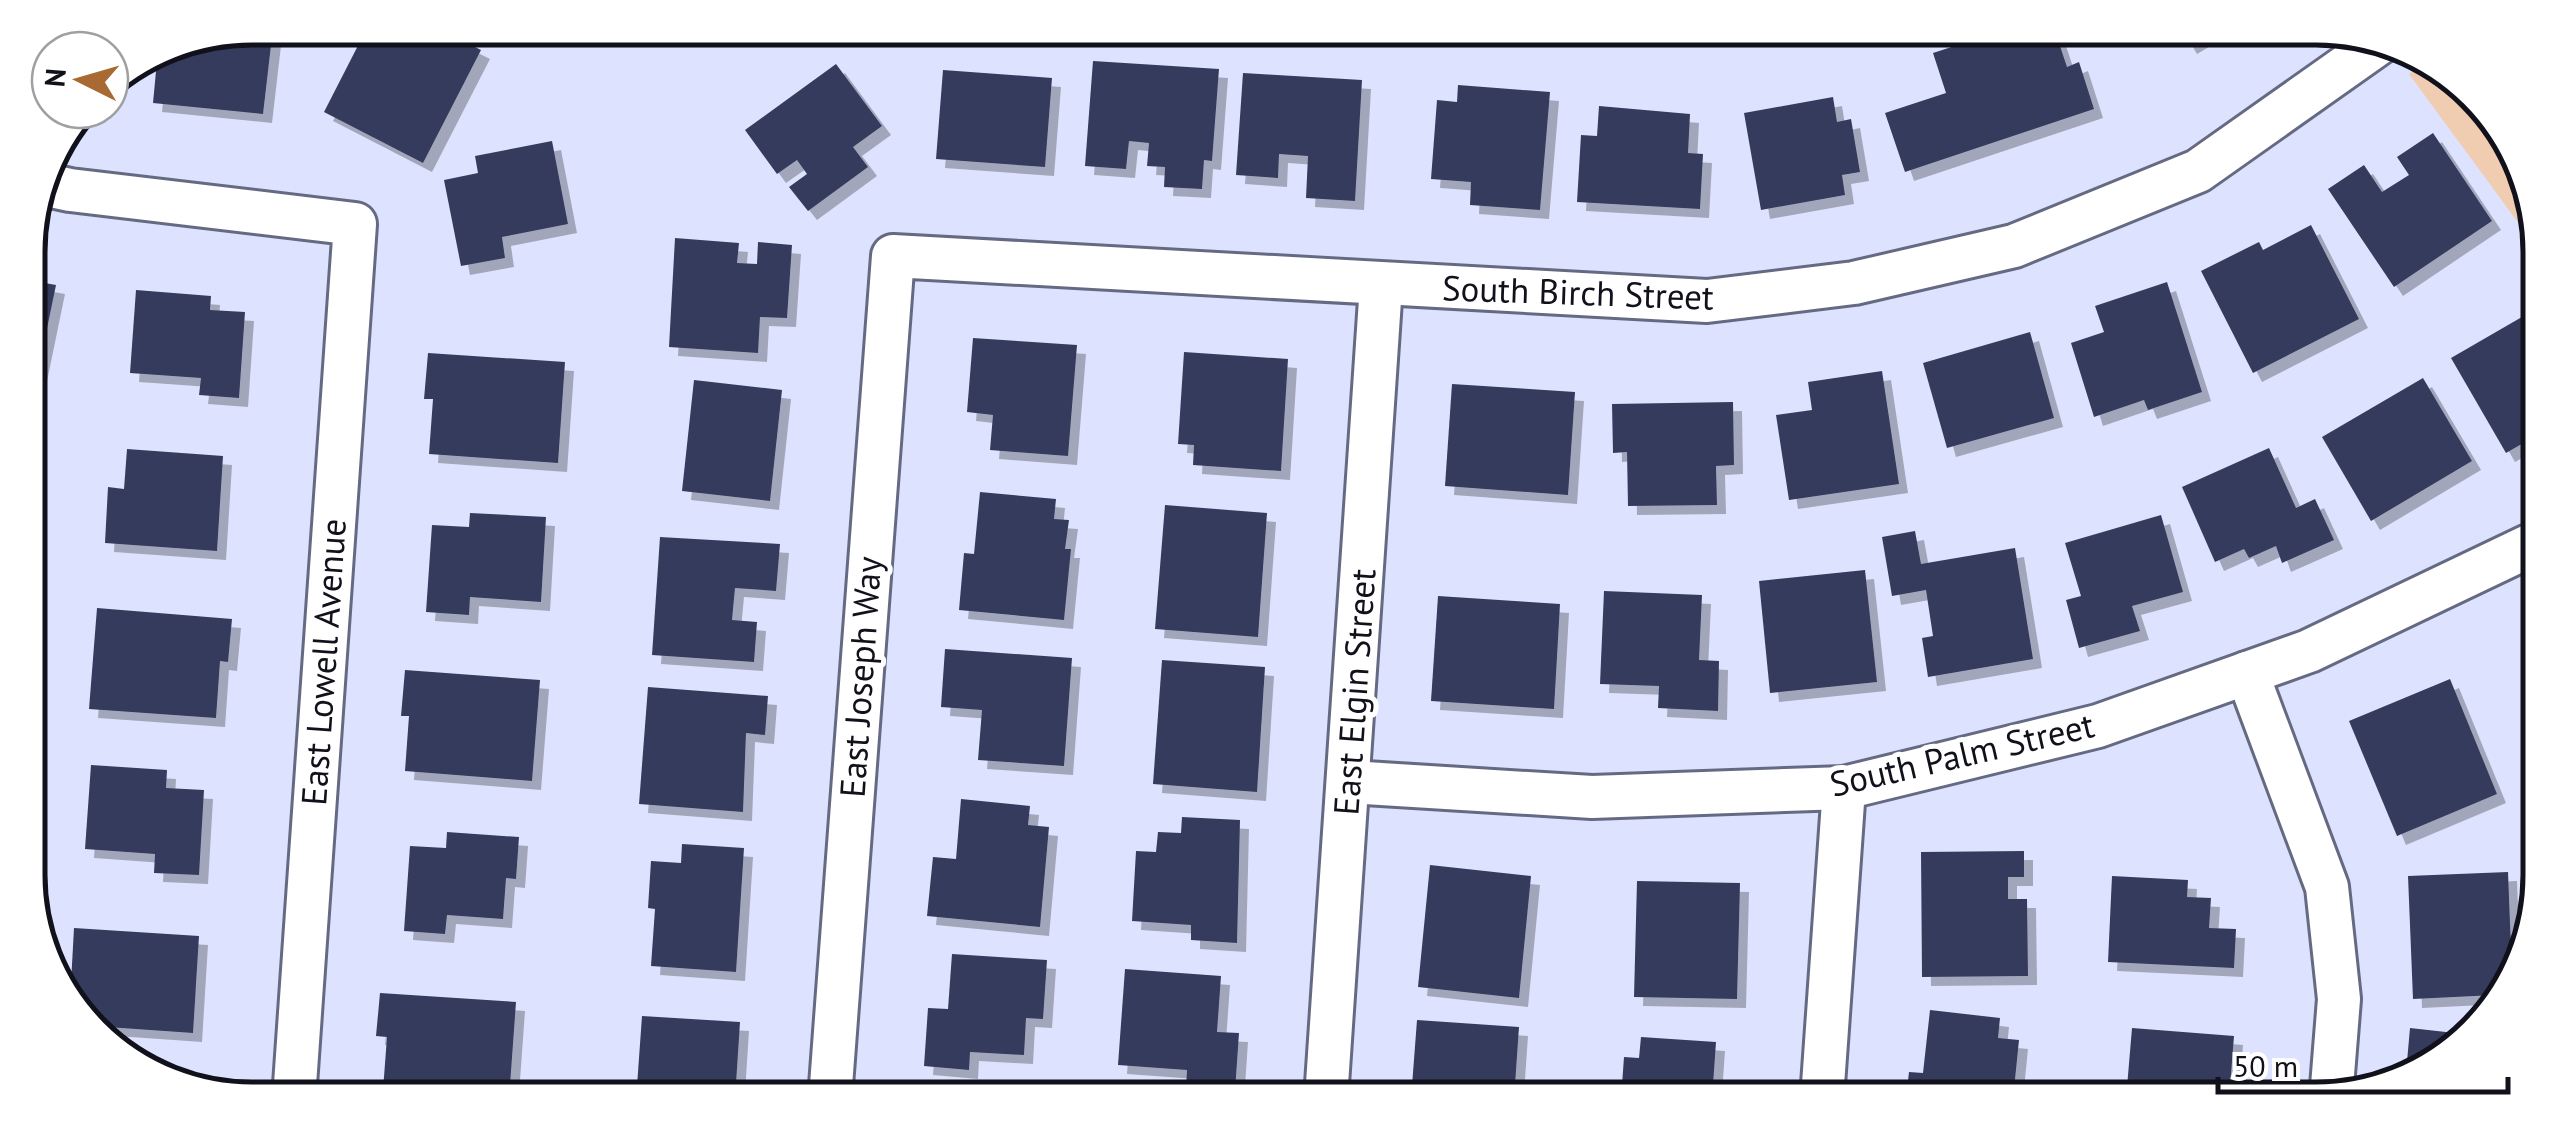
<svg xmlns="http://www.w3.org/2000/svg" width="2568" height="1127" font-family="'PT Sans',sans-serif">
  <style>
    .green { fill: #f0ccb0 }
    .building { fill: #363b5d; filter: url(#shadow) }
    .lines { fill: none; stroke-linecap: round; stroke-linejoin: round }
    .street-casing { stroke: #656a82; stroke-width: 48 }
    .street { stroke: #fff; stroke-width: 42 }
    .labels { text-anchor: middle; stroke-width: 10; stroke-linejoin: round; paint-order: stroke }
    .street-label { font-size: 35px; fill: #10111a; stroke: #fff }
    .rim { fill: none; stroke: #10111a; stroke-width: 5 }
  </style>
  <defs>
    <filter id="shadow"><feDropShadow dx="9" dy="9" stdDeviation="0" flood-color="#0004"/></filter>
  </defs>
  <rect width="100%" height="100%" fill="#dde3fe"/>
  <polygon class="green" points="2425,62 2494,115 2538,222 2539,251 2409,74"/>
  <g class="building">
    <polygon points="252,28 273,28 263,114 153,103 158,50 167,44"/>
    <polygon points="367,28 437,28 481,50 423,163 324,112"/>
    <polygon points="2010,28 2054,28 2067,67 2079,62 2094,109 1905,172 1885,113 1946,93 1933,53"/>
    <polygon points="2178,28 2217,28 2188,45"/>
    <polygon points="1093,61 1219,69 1212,161 1204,160 1202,189 1164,187 1165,167 1147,166 1149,143 1129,141 1126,169 1085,166"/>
    <polygon points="836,64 882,126 853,147 868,167 808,211 789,187 807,174 797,160 777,174 745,130"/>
    <polygon points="943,70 1052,78 1045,167 936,159"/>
    <polygon points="1243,73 1362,80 1355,201 1306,198 1308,156 1279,154 1278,178 1236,175"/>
    <polygon points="1458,85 1550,92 1540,210 1470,205 1471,182 1431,179 1437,100 1457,102"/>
    <polygon points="1833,97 1837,122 1851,119 1860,172 1842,175 1845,195 1761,210 1744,113"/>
    <polygon points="1599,106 1690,114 1688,153 1703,154 1700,209 1577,202 1581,135 1597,136"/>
    <polygon points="2433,133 2492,221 2394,287 2328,189 2364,165 2382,192 2409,175 2397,157"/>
    <polygon points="552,141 568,224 502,237 505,258 461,266 444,180 478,173 475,156"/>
    <polygon points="2311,225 2359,319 2253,373 2201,271 2259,242 2263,250"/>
    <polygon points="675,238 739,243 737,263 757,264 758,242 792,245 787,318 760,317 758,353 669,347"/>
    <polygon points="28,280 56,285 30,411 28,410"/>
    <polygon points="2167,282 2202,392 2148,410 2144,400 2094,417 2071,343 2104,332 2095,306"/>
    <polygon points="136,290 211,296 210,310 245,312 239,398 199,395 201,378 130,373"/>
    <polygon points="2534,310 2539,319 2539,434 2506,453 2451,358"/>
    <polygon points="2030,332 2054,418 1947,448 1923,363"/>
    <polygon points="973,338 1077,345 1068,456 990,450 993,415 967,412"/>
    <polygon points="1184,352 1288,359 1281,471 1193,465 1194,445 1178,444"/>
    <polygon points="428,353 565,362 558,463 429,454 433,399 424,399"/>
    <polygon points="1882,371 1899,484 1789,500 1776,415 1812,410 1808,382"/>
    <polygon points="2423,378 2472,461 2371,521 2322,437"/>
    <polygon points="694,380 782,390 770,501 682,491"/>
    <polygon points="1452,384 1575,392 1568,495 1445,486"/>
    <polygon points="1733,402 1734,465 1716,466 1717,505 1628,506 1627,452 1613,453 1612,404"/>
    <polygon points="2269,448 2296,508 2315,499 2334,540 2282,563 2276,546 2249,558 2244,549 2215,562 2182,487"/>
    <polygon points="127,449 223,456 217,551 105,543 108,487 124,489"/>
    <polygon points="980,492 1056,499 1054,519 1069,520 1065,549 1071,549 1064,620 959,610 964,553 974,554"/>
    <polygon points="1165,505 1267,513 1258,637 1155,629"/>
    <polygon points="470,513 546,517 541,602 470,597 469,615 426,612 432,525 469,527"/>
    <polygon points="2161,515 2183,592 2132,606 2140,631 2079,648 2066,600 2081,596 2065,543"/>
    <polygon points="1915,531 1921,564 2015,548 2033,659 1928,677 1922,638 1933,636 1926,590 1892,596 1882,537"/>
    <polygon points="660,537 780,544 776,591 735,588 732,620 757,622 754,662 652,655"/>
    <polygon points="1865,570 1877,682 1770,693 1759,581"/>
    <polygon points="1604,591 1702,595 1699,660 1719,661 1718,711 1658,708 1659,686 1600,684"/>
    <polygon points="1438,596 1560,604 1554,709 1431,701"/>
    <polygon points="97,608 232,619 228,662 220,661 216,718 89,709"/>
    <polygon points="945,649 1072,658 1064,766 978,760 982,710 941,707"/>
    <polygon points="1162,660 1265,667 1257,792 1153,784"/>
    <polygon points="405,670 540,680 532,781 405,771 409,716 401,716"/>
    <polygon points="2450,679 2497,794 2397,836 2349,721"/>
    <polygon points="648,687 768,696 765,735 746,733 743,812 639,804"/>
    <polygon points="91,765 167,770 166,788 204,790 199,875 154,873 155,854 85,849"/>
    <polygon points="961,799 1030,806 1028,825 1049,827 1040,927 927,916 933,857 956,859"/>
    <polygon points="1182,817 1240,820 1237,943 1191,940 1191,925 1132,921 1136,851 1156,852 1158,832 1181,833"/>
    <polygon points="447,832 519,837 516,879 506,878 503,919 447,915 445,934 404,931 410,846 446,848"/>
    <polygon points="682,844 744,848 736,972 651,966 655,909 648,908 651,861 681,863"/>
    <polygon points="2024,851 2024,877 2008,877 2008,899 2027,899 2028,976 1922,977 1921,852"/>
    <polygon points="1430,865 1531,876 1519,998 1418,987"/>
    <polygon points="2508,872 2512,974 2495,995 2413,999 2408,876"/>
    <polygon points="2112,876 2188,880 2187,897 2211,898 2209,928 2236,929 2234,968 2108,962"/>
    <polygon points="1637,881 1740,883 1737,999 1634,997"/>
    <polygon points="74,928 199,936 193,1033 93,1026 74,1012 70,1001"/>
    <polygon points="952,954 1047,960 1043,1019 1026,1018 1024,1055 970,1052 969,1070 924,1066 928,1008 948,1009"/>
    <polygon points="1125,969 1221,976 1217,1032 1239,1033 1235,1091 1186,1088 1187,1070 1118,1065"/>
    <polygon points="380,993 516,1002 509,1099 383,1090 387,1037 376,1036"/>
    <polygon points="1930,1010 2000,1018 1998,1038 2019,1040 2013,1099 1906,1099 1909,1072 1923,1073"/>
    <polygon points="642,1016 740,1022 735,1099 653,1099 654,1087 637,1086"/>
    <polygon points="1417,1020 1519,1027 1514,1099 1411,1099"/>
    <polygon points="2132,1028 2234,1036 2229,1099 2126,1099"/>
    <polygon points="2410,1028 2464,1034 2441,1061 2406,1073"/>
    <polygon points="1641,1037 1716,1042 1712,1099 1621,1099 1624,1057 1639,1058"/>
  </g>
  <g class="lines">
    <defs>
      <g id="street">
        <polyline points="42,184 70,190 355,224 294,1099"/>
        <polyline points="2247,673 2327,887 2339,999 2331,1099"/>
        <polyline points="1349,782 1592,797 1844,788 2098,726 2309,651 2529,546 2539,547"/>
        <polyline points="830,1099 893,256 1707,301 1854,283 2014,246 2198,171 2382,41"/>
        <polyline points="1326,1099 1381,285"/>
        <polyline points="1822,1099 1844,788"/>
      </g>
    </defs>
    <use href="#street" class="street-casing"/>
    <use href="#street" class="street"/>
  </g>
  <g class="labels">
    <g class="street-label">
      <text transform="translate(1578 293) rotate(2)" y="12">South Birch Street</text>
      <text transform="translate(324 662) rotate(-86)" y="12">East Lowell Avenue</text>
      <text transform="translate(861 677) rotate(-86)" y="12">East Joseph Way</text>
      <text transform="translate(1355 692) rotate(-86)" y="12">East Elgin Street</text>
      <text transform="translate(1962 755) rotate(-13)" y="12">South Palm Street</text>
    </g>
  </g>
  <path d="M0 0H2568V1127H0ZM252 45H2316A207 207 0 0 1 2523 252V875A207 207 0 0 1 2316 1082H252A207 207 0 0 1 45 875V252A207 207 0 0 1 252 45Z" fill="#fff" fill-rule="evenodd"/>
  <path class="rim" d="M252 45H2316A207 207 0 0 1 2523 252V875A207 207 0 0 1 2316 1082H252A207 207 0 0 1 45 875V252A207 207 0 0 1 252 45Z"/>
  <g transform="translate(80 80) rotate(275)"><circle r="48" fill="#ffffff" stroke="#9fa0a3" stroke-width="2.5"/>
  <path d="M0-8L18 38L0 25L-18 38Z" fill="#a96932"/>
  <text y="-15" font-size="28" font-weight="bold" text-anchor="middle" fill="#10111a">N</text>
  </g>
  <path d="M2218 1077v15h290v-15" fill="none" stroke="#10111a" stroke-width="5"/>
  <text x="2233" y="1077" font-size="30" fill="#10111a" stroke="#ffffff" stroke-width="8" paint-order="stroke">50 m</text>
</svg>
